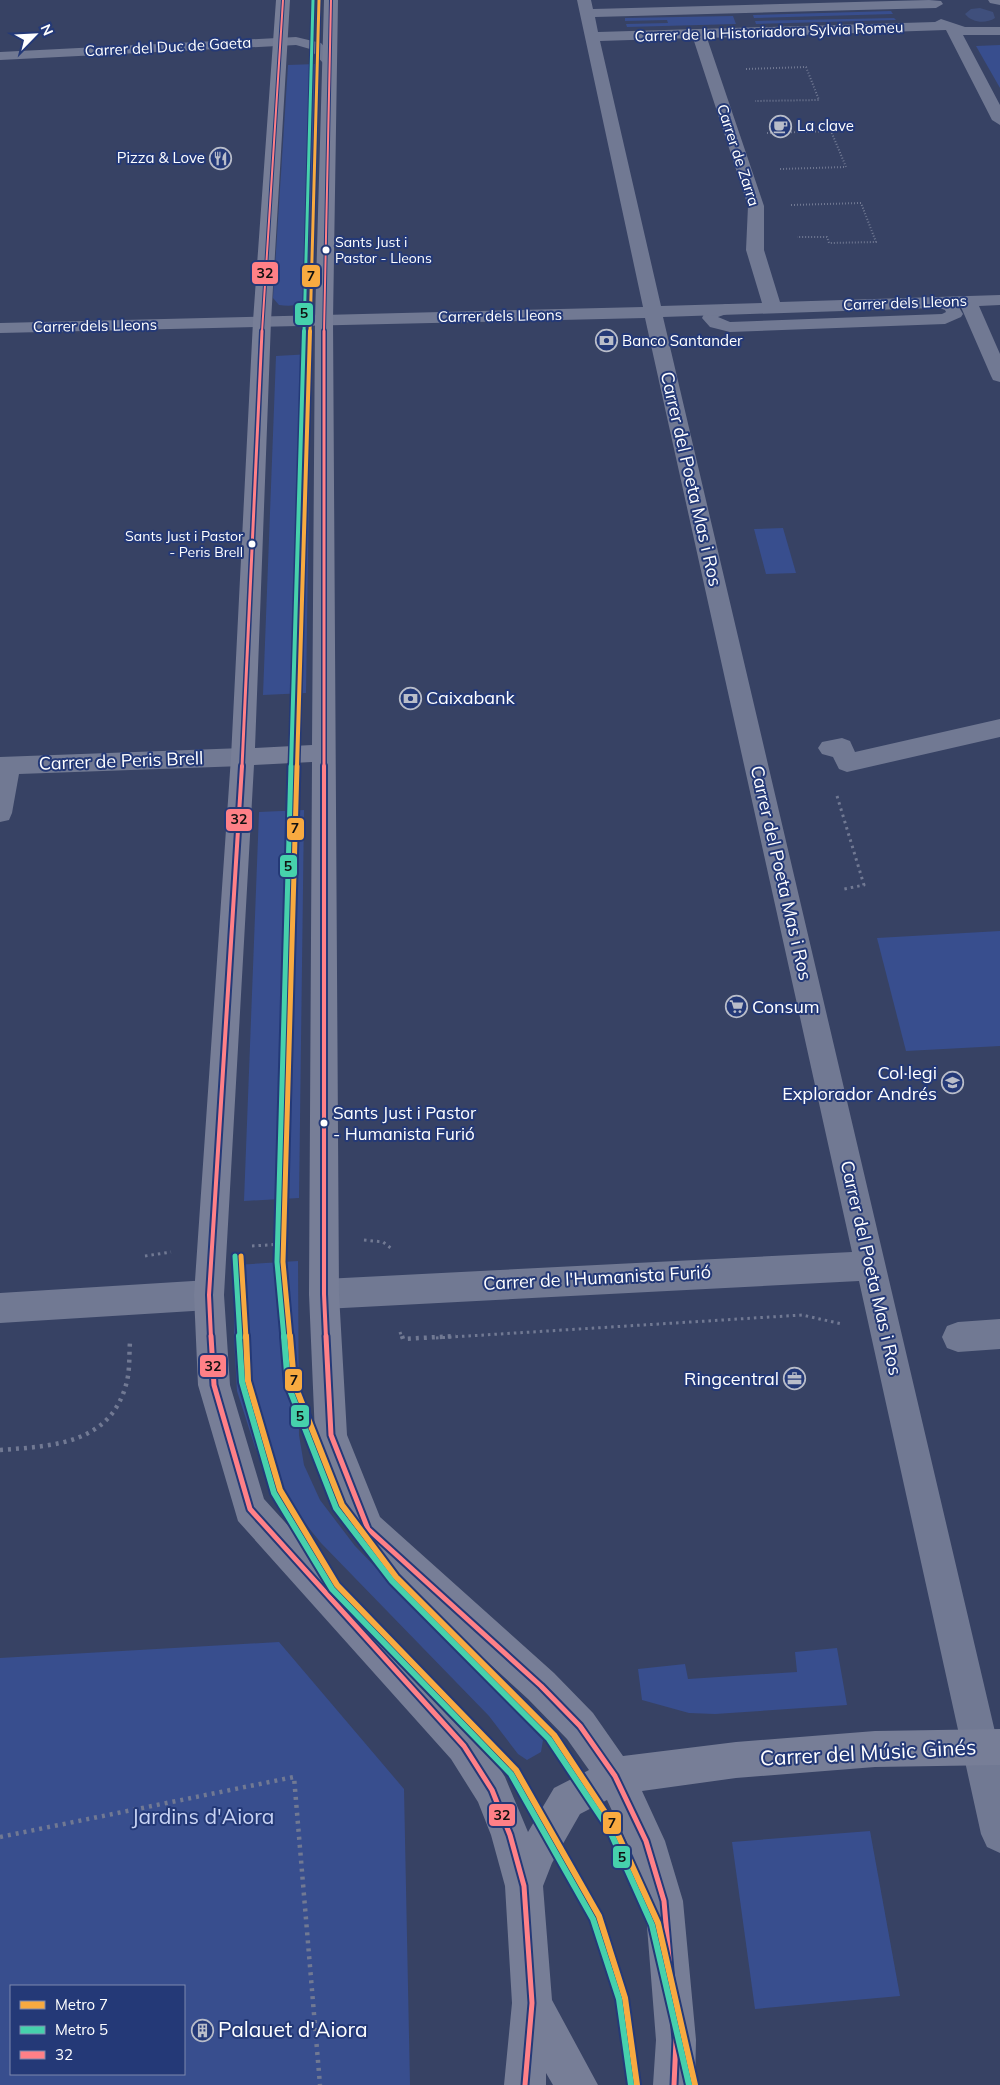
<svg xmlns="http://www.w3.org/2000/svg" width="1000" height="2085" font-family="Mulish,sans-serif">
  <style>
    .green { fill: #384e8e; fill-rule: evenodd }
    .water { fill: #3f4f7c }
    .lines { fill: none; stroke-linecap: round; stroke-linejoin: round }
    .path-far2 { stroke: #717993; stroke-width: 2; stroke-dasharray: 1 2; stroke-linecap: butt }
    .path-far1 { stroke: #717993; stroke-width: 3; stroke-dasharray: 2.5 4; stroke-linecap: butt }
    .path { stroke: #717993; stroke-width: 4.5; stroke-dasharray: 3 5; stroke-linecap: butt }
    .lane { fill: #717993; fill-rule: evenodd }
    .street { fill: #717993; fill-rule: evenodd }
    .secondary { fill: #777e97; fill-rule: evenodd }
    .bus-1-far3-casing { stroke: #243977; stroke-width: 4 }
    .bus-1-far2-casing { stroke: #243977; stroke-width: 6 }
    .bus-1-far1-casing { stroke: #243977; stroke-width: 8 }
    .bus-1-casing { stroke: #243977; stroke-width: 9 }
    .bus-1-far3 { stroke: #ff8087; stroke-width: 2 }
    .bus-1-far2 { stroke: #ff8087; stroke-width: 3 }
    .bus-1-far1 { stroke: #ff8087; stroke-width: 4 }
    .bus-1 { stroke: #ff8087; stroke-width: 5 }
    .metro-1-far3-casing { stroke: #243977; stroke-width: 5 }
    .metro-1-far2-casing { stroke: #243977; stroke-width: 7 }
    .metro-1-far1-casing { stroke: #243977; stroke-width: 9 }
    .metro-1-casing { stroke: #243977; stroke-width: 10 }
    .metro-2-far3-casing { stroke: #243977; stroke-width: 5 }
    .metro-2-far2-casing { stroke: #243977; stroke-width: 7 }
    .metro-2-far1-casing { stroke: #243977; stroke-width: 9 }
    .metro-2-casing { stroke: #243977; stroke-width: 10 }
    .metro-1-far3 { stroke: #f8aa40; stroke-width: 3 }
    .metro-1-far2 { stroke: #f8aa40; stroke-width: 4 }
    .metro-1-far1 { stroke: #f8aa40; stroke-width: 5 }
    .metro-1 { stroke: #f8aa40; stroke-width: 6 }
    .metro-2-far3 { stroke: #46d1ac; stroke-width: 3 }
    .metro-2-far2 { stroke: #46d1ac; stroke-width: 4 }
    .metro-2-far1 { stroke: #46d1ac; stroke-width: 5 }
    .metro-2 { stroke: #46d1ac; stroke-width: 6 }
    .bus-dot { fill: #fff; stroke: #243977; stroke-width: 2 }
    .labels { text-anchor: middle; stroke-width: 4; stroke-linejoin: round; paint-order: stroke }
    .far-bus-label { font-size: 14px; fill: #fff; stroke: #243977; text-anchor: start }
    .far-street-label { font-size: 15px; fill: #fff; stroke: #243977 }
    .far-poi-label { font-size: 15px; fill: #fff; stroke: #243977; text-anchor: start }
    .bus-label { font-size: 17px; fill: #fff; stroke: #243977; text-anchor: start }
    .street-label { font-size: 18px; fill: #fff; stroke: #243977 }
    .poi-label { font-size: 18px; fill: #fff; stroke: #243977; text-anchor: start }
    .near-street-label { font-size: 21px; fill: #fff; stroke: #243977 }
    .near-park-label { font-size: 21px; fill: #c8d3f3; stroke: #243977 }
    .near-poi-label { font-size: 21px; fill: #fff; stroke: #243977; text-anchor: start }
    .line-badge { stroke: #243977; stroke-width: 2 }
    .pale-badge-label { font-size: 14px; text-anchor: middle; font-weight: bold; fill: #111 }
  </style>
  <rect width="100%" height="100%" fill="#374264"/>
  <g class="green">
    <polygon points="891,11 893,14 754,18 753,15"/>
    <polygon points="733,16 736,24 627,27 626,24 668,23 667,20 625,21 625,18"/>
    <polygon points="894,18 896,20 756,24 755,21"/>
    <polygon points="1000,45 1000,88 976,46"/>
    <path d="M316 64 307 298C300 307 289 306 279 305L273 298 288 65Z"/>
    <polygon points="311,354 306,693 263,695 276,356"/>
    <polygon points="783,528 796,573 766,574 754,529"/>
    <polygon points="304,810 299,1198 244,1201 259,812"/>
    <polygon points="1000,931 1000,1046 906,1051 877,938"/>
    <polygon points="298,1261 299,1435 304,1465 320,1500 355,1546 543,1740 541,1752 527,1760 518,1754 489,1716 321,1543 270,1480 255,1447 237,1391 234,1338 236,1265"/>
    <path d="M279 1642 404 1789 410 2085H0V1658ZM11 1986H184V2074H11Z"/>
    <polygon points="837,1648 847,1705 715,1714 689,1713 642,1700 638,1669 685,1664 688,1679 797,1672 795,1652"/>
    <polygon points="870,1831 900,1996 755,2009 732,1842"/>
  </g>
  <path class="water" d="M980 8 993 12 995 18C986 24 972 23 965 14L971 9Z"/>
  <g class="lines">
    <g class="path-far2">
      <polyline points="746,69 806,67 819,100 755,101"/>
      <polyline points="767,133 831,131 846,167 780,169"/>
      <polyline points="791,205 861,203 876,242 829,243 827,237 797,237"/>
    </g>
    <g class="path-far1">
      <polyline points="837,796 864,885 844,889"/>
      <polyline points="364,1240 383,1242 392,1249"/>
      <polyline points="252,1246 283,1244"/>
      <polyline points="145,1256 171,1252"/>
      <polyline points="400,1332 402,1338"/>
      <polyline points="436,1338 802,1315 842,1324"/>
    </g>
    <g class="path">
      <polyline points="402,1336 403,1339 456,1336"/>
      <path d="M0 1450C54 1446 112 1444 127 1381 130 1368 129 1355 130 1342"/>
      <polyline points="0,1837 294,1777 320,2085"/>
    </g>
    <polygon class="lane" points="937,297 957,304 963,314 961,317 945,324 730,332 710,327 702,318 706,310 726,304 734,309 732,312 718,317 730,322 942,314 946,312 945,310 931,305 929,302"/>
    <g class="street">
      <path d="M577 0H591L593 9 929 0 941 1 943 4 936 8 595 17 598 32 935 22 941 19 965 27H1000V35H963L1000 105V125L992 120 946 30 707 38 764 206V250L780 302 1000 295V305L979 306 1000 354V382L993 380 991 376 961 307 663 317 1000 1753V1853L987 1847 981 1834 859 1281 324 1309 313 1305 309 1294 313 1283 324 1279 852 1252 645 318 0 333V323L643 307ZM693 38 748 206 746 250 762 303 661 306 600 41Z"/>
      <polygon points="988,0 1000,0 1000,5 990,3"/>
      <polygon points="296,37 321,43 336,61 334,64 324,64 310,49 296,45 0,60 0,52"/>
      <polygon points="1000,719 1000,737 847,772 839,769 833,757 822,754 818,748 822,742 842,738 850,741 855,752"/>
      <polygon points="243,748 251,751 255,757 251,763 243,766 19,774 12,813 9,820 0,822 0,757"/>
      <polygon points="209,1280 220,1284 224,1295 220,1306 209,1310 0,1323 0,1293"/>
      <polygon points="1000,1319 1000,1349 958,1352 947,1348 942,1337 947,1326 958,1322"/>
    </g>
    <path class="secondary" d="M276 0H290L271 321 255 748 312 745 315 320 324 0H338L333 320 339 1294 347 1435 380 1517 554 1673 593 1713 623 1756 736 1742 875 1731 1000 1729V1765L875 1767 736 1778 642 1791 665 1841 683 1901 696 2040 695 2085H653L656 2040 645 1901 628 1845 607 1800 580 1814 552 1863 543 1886 552 2000 598 2085H553L546 2073V2085H504L512 2003 505 1886 491 1835 478 1802 451 1759 238 1521 198 1385 194 1295 231 757 253 321ZM312 762 309 1294 315 1435 356 1541 528 1699 567 1739 589 1770 554 1788 528 1832 505 1777 477 1733 264 1499 230 1385 224 1295 254 765Z"/>
    <defs>
      <g id="bus-1-far3">
        <polyline points="262,332 283,0"/>
        <polyline points="324,332 331,0"/>
      </g>
      <g id="bus-1-far2">
        <polyline points="324,331 324,767"/>
        <polyline points="242,767 262,331"/>
      </g>
      <g id="bus-1-far1">
        <polyline points="324,766 324,1294 326,1338"/>
        <polyline points="211,1338 209,1295 242,766"/>
      </g>
      <g id="bus-1">
        <polyline points="211,1336 214,1385 250,1509 464,1746 492,1790 510,1835 524,1886 532,2003 525,2085"/>
        <polyline points="326,1336 331,1435 368,1529 541,1686 580,1726 615,1776 646,1841 664,1901 676,2040 674,2085"/>
      </g>
    </defs>
    <use href="#bus-1-far3" class="bus-1-far3-casing"/>
    <use href="#bus-1-far2" class="bus-1-far2-casing"/>
    <use href="#bus-1-far1" class="bus-1-far1-casing"/>
    <use href="#bus-1" class="bus-1-casing"/>
    <use href="#bus-1-far3" class="bus-1-far3"/>
    <use href="#bus-1-far2" class="bus-1-far2"/>
    <use href="#bus-1-far1" class="bus-1-far1"/>
    <use href="#bus-1" class="bus-1"/>
    <defs>
      <polyline id="metro-1-far3" points="310,332 319,0"/>
      <polyline id="metro-1-far2" points="297,767 310,331"/>
      <g id="metro-1-far1">
        <polyline points="241,1256 246,1338"/>
        <polyline points="290,1338 283,1262 297,766"/>
      </g>
      <g id="metro-1">
        <polyline points="246,1336 248,1381 280,1490 337,1585 516,1770 599,1916 625,1998 637,2085"/>
        <polyline points="290,1336 294,1383 342,1505 396,1577 554,1735 614,1826 658,1923 695,2085"/>
      </g>
      <polyline id="metro-2-far3" points="304,332 313,0"/>
      <polyline id="metro-2-far2" points="291,767 304,331"/>
      <g id="metro-2-far1">
        <polyline points="235,1256 240,1338"/>
        <polyline points="284,1338 277,1262 291,766"/>
      </g>
      <g id="metro-2">
        <polyline points="239,1336 242,1382 274,1493 332,1589 511,1774 593,1919 619,1999 631,2085"/>
        <polyline points="284,1336 288,1385 336,1508 392,1581 549,1739 609,1829 652,1925 689,2085"/>
      </g>
    </defs>
    <use href="#metro-1-far3" class="metro-1-far3-casing"/>
    <use href="#metro-1-far2" class="metro-1-far2-casing"/>
    <use href="#metro-1-far1" class="metro-1-far1-casing"/>
    <use href="#metro-1" class="metro-1-casing"/>
    <use href="#metro-2-far3" class="metro-2-far3-casing"/>
    <use href="#metro-2-far2" class="metro-2-far2-casing"/>
    <use href="#metro-2-far1" class="metro-2-far1-casing"/>
    <use href="#metro-2" class="metro-2-casing"/>
    <use href="#metro-1-far3" class="metro-1-far3"/>
    <use href="#metro-1-far2" class="metro-1-far2"/>
    <use href="#metro-1-far1" class="metro-1-far1"/>
    <use href="#metro-1" class="metro-1"/>
    <use href="#metro-2-far3" class="metro-2-far3"/>
    <use href="#metro-2-far2" class="metro-2-far2"/>
    <use href="#metro-2-far1" class="metro-2-far1"/>
    <use href="#metro-2" class="metro-2"/>
  </g>
  <defs>
    <symbol id="cafe-ring" viewBox="-11 -11 22 22"><circle r="9.5" fill="#243977" stroke="#b9bdc9" stroke-width="1.5"/><path d="M-5.5-4.5H6V0H3Q3 3.5 0 3.5H-2.5Q-5.5 3.5-5.5 0ZM3-3.2v2h1.7v-2ZM-6 4.5H4V6H-6Z" fill="#b9bdc9"/></symbol>
    <symbol id="restaurant-ring" viewBox="-11 -11 22 22"><circle r="9.5" fill="#243977" stroke="#b9bdc9" stroke-width="1.5"/><path d="M-5-6h1v4h1v-4h1v4h1v-4h1v5L-1.5 .5V6h-2V.5L-5-1ZM5-6V6H3V1.5H1.5Q1.5-4 5-6Z" fill="#b9bdc9"/></symbol>
    <symbol id="bank-ring" viewBox="-11 -11 22 22"><circle r="9.5" fill="#243977" stroke="#b9bdc9" stroke-width="1.5"/><path d="M-6-4H6V4H-6ZM0-2.3a2.3 2.3 0 1 0 0 4.6a2.3 2.3 0 1 0 0-4.6Z" fill="#b9bdc9"/></symbol>
    <symbol id="supermarket-ring" viewBox="-11 -11 22 22"><circle r="9.5" fill="#243977" stroke="#b9bdc9" stroke-width="1.5"/><path d="M-6-5.5h2.5l.6 2H6L4.5 2H-2.5L-4.4-4H-6ZM-1.5 3.2a1.3 1.3 0 1 0 .1 0ZM3 3.2a1.3 1.3 0 1 0 .1 0Z" fill="#b9bdc9"/></symbol>
    <symbol id="school-ring" viewBox="-11 -11 22 22"><circle r="9.5" fill="#243977" stroke="#b9bdc9" stroke-width="1.5"/><path d="M0-5L7-2L0 1L-7-2ZM-4 1L0 2.5L4 1V4Q0 6-4 4Z" fill="#b9bdc9"/></symbol>
    <symbol id="office-ring" viewBox="-11 -11 22 22"><circle r="9.5" fill="#243977" stroke="#b9bdc9" stroke-width="1.5"/><path d="M-6-3h4V-5.5h4V-3h4V5H-6ZM-1-4.5V-3h2v-1.5ZM-6 0V1H6V0Z" fill="#b9bdc9"/></symbol>
    <symbol id="building-ring" viewBox="-11 -11 22 22"><circle r="9.5" fill="#243977" stroke="#b9bdc9" stroke-width="1.5"/><path d="M-4-6H4V6H1V3H-1V6H-4ZM-2.5-4.3h1.7v1.8h-1.7ZM.8-4.3h1.7v1.8H.8ZM-2.5-1h1.7V.8h-1.7ZM.8-1h1.7V.8H.8Z" fill="#b9bdc9"/></symbol>
  </defs>
  <g fill-rule="evenodd">
    <use href="#cafe-ring" x="768" y="114" width="25" height="25"/>
    <use href="#restaurant-ring" x="208" y="146" width="25" height="25"/>
    <use href="#bank-ring" x="594" y="328" width="25" height="25"/>
    <use href="#bank-ring" x="398" y="686" width="25" height="25"/>
    <use href="#supermarket-ring" x="724" y="994" width="25" height="25"/>
    <use href="#school-ring" x="940" y="1070" width="25" height="25"/>
    <use href="#office-ring" x="782" y="1366" width="25" height="25"/>
    <use href="#building-ring" x="190" y="2018" width="25" height="25"/>
  </g>
  <g class="bus-dot">
    <circle cx="326" cy="250" r="4.5"/>
    <circle cx="252" cy="544" r="4.5"/>
    <circle cx="324" cy="1123" r="4.5"/>
  </g>
  <g class="labels">
    <g class="far-bus-label">
      <text x="335" y="247">Sants Just i<tspan x="335" dy="16">Pastor - Lleons</tspan></text>
      <text x="243" y="541" text-anchor="end">Sants Just i Pastor<tspan x="243" dy="16">- Peris Brell</tspan></text>
    </g>
    <g class="far-street-label">
      <text transform="translate(769 32) rotate(-2)" y="5">Carrer de la Historiadora Sylvia Romeu</text>
      <text transform="translate(168 47) rotate(-3)" y="5">Carrer del Duc de Gaeta</text>
      <text transform="translate(738 155) rotate(72)" y="5">Carrer de Zarra</text>
      <text transform="translate(905 303) rotate(-2)" y="5">Carrer dels Lleons</text>
      <text transform="translate(500 316) rotate(-1)" y="5">Carrer dels Lleons</text>
      <text transform="translate(95 326) rotate(-1)" y="5">Carrer dels Lleons</text>
    </g>
    <g class="far-poi-label">
      <text x="797" y="131">La clave</text>
      <text x="205" y="163" text-anchor="end">Pizza &amp; Love</text>
      <text x="622" y="346">Banco Santander</text>
    </g>
    <g class="bus-label">
      <text x="333" y="1119">Sants Just i Pastor<tspan x="333" dy="21">- Humanista Furió</tspan></text>
    </g>
    <g class="street-label">
      <text transform="translate(691 479) rotate(77)" y="6">Carrer del Poeta Mas i Ros</text>
      <text transform="translate(121 761) rotate(-2)" y="6">Carrer de Peris Brell</text>
      <text transform="translate(781 873) rotate(77)" y="6">Carrer del Poeta Mas i Ros</text>
      <text transform="translate(871 1268) rotate(77)" y="6">Carrer del Poeta Mas i Ros</text>
      <text transform="translate(597 1278) rotate(-3)" y="6">Carrer de l'Humanista Furió</text>
    </g>
    <g class="poi-label">
      <text x="426" y="704">Caixabank</text>
      <text x="752" y="1013">Consum</text>
      <text x="937" y="1079" text-anchor="end">Col·legi<tspan x="937" dy="21">Explorador Andrés</tspan></text>
      <text x="779" y="1385" text-anchor="end">Ringcentral</text>
    </g>
    <g class="near-street-label">
      <text transform="translate(868 1753) rotate(-3)" y="7">Carrer del Músic Ginés</text>
    </g>
    <g class="near-park-label">
      <text x="203" y="1824">Jardins d'Aiora</text>
    </g>
    <g class="near-poi-label">
      <text x="218" y="2037">Palauet d'Aiora</text>
    </g>
  </g>
  <g class="line-badge">
    <rect x="251" y="261" width="28" height="24" rx="5" fill="#ff8087"/>
    <rect x="301" y="264" width="20" height="24" rx="5" fill="#f8aa40"/>
    <rect x="294" y="302" width="20" height="24" rx="5" fill="#46d1ac"/>
    <rect x="225" y="808" width="28" height="24" rx="5" fill="#ff8087"/>
    <rect x="286" y="817" width="19" height="24" rx="5" fill="#f8aa40"/>
    <rect x="279" y="854" width="19" height="24" rx="5" fill="#46d1ac"/>
    <rect x="199" y="1354" width="28" height="24" rx="5" fill="#ff8087"/>
    <rect x="284" y="1368" width="19" height="24" rx="5" fill="#f8aa40"/>
    <rect x="290" y="1404" width="20" height="24" rx="5" fill="#46d1ac"/>
    <rect x="488" y="1803" width="28" height="24" rx="5" fill="#ff8087"/>
    <rect x="602" y="1811" width="20" height="24" rx="5" fill="#f8aa40"/>
    <rect x="612" y="1845" width="19" height="24" rx="5" fill="#46d1ac"/>
  </g>
  <g class="pale-badge-label">
    <text x="265" y="278">32</text>
    <text x="311" y="281">7</text>
    <text x="304" y="318">5</text>
    <text x="239" y="824">32</text>
    <text x="295" y="833">7</text>
    <text x="288" y="871">5</text>
    <text x="213" y="1371">32</text>
    <text x="294" y="1385">7</text>
    <text x="300" y="1421">5</text>
    <text x="502" y="1820">32</text>
    <text x="612" y="1828">7</text>
    <text x="622" y="1862">5</text>
  </g>
  <rect x="10" y="1985" width="175" height="90" fill="#243977" stroke="#7c88ad"/>
  <rect x="20" y="2001" width="25" height="8" fill="#f8aa40" stroke="#7c88ad"/>
  <text x="55" y="2010" font-size="15" fill="#ffffff">Metro 7</text>
  <rect x="20" y="2026" width="25" height="8" fill="#46d1ac" stroke="#7c88ad"/>
  <text x="55" y="2035" font-size="15" fill="#ffffff">Metro 5</text>
  <rect x="20" y="2051" width="25" height="8" fill="#ff8087" stroke="#7c88ad"/>
  <text x="55" y="2060" font-size="15" fill="#ffffff">32</text>
  <g transform="translate(35 35) rotate(66)" stroke="#243977" stroke-width="4" paint-order="stroke">
  <path d="M0-4L9 19L0 12L-9 19Z" fill="#ffffff"/>
  <text y="-8" font-size="14" font-weight="bold" text-anchor="middle" fill="#ffffff">N</text>
  </g>
</svg>
